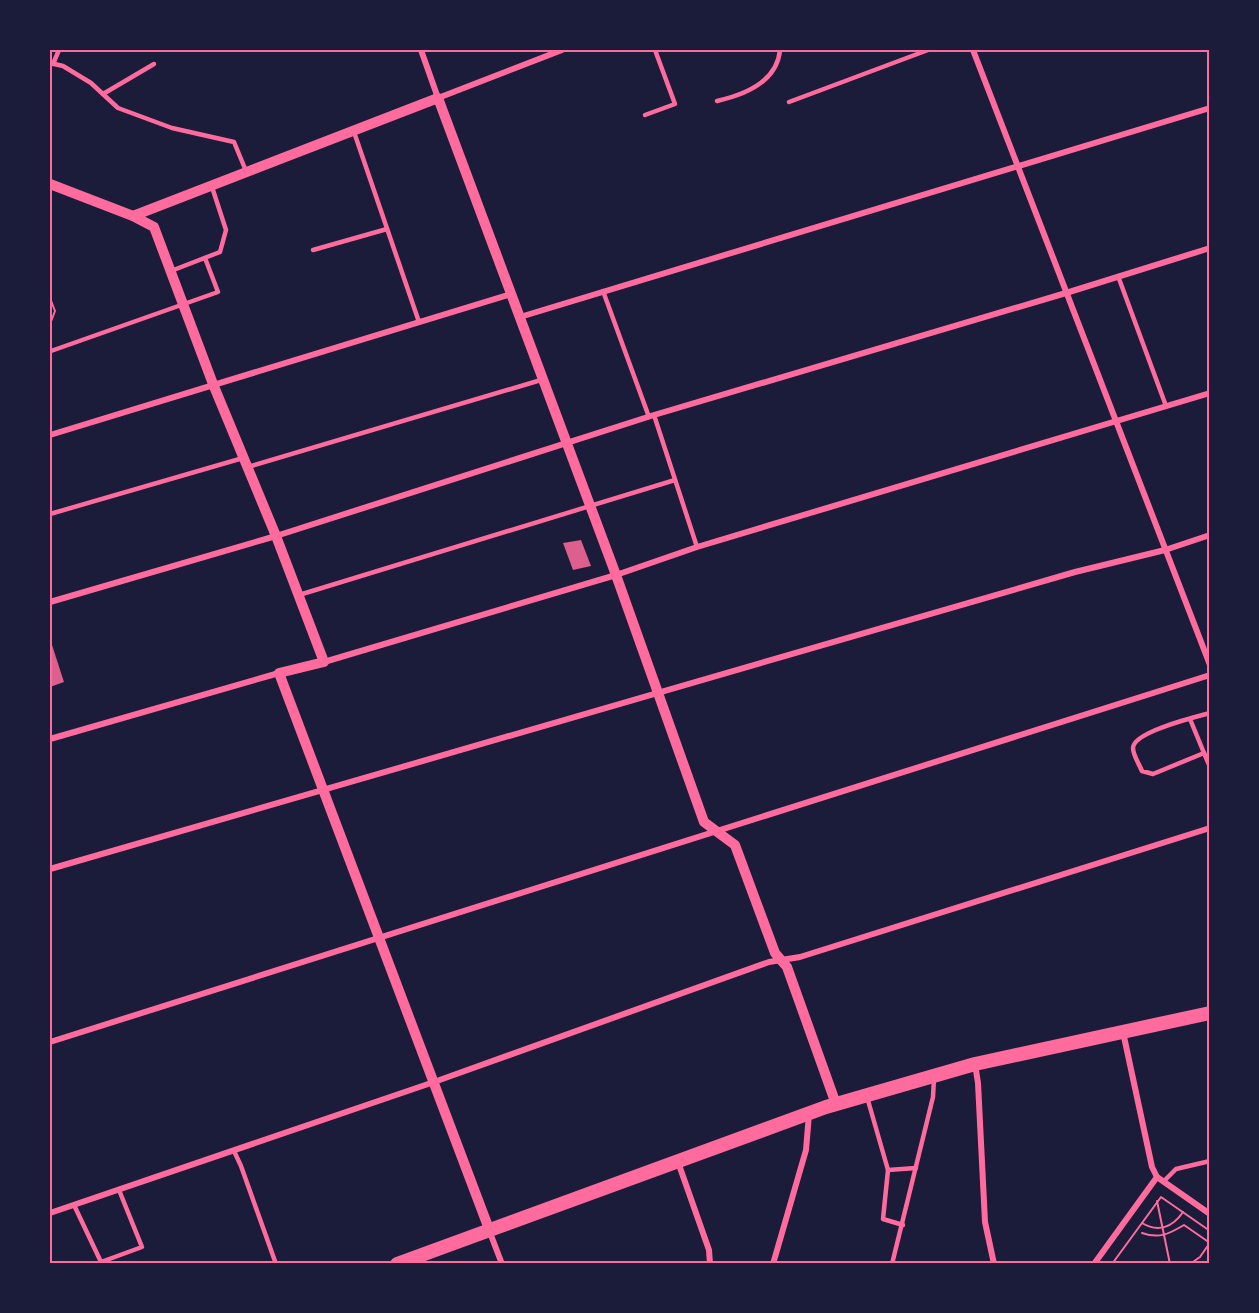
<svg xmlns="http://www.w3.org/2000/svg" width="1259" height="1313" font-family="Signika,sans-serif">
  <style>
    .building { fill: #dd5f8e }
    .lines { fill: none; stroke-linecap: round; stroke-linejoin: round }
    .path { stroke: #ff6b9d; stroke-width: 2 }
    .service { stroke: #ff6b9d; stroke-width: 4.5 }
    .minor { stroke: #ff6b9d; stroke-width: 6 }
    .tertiary { stroke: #ff6b9d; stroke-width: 10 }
    .primary { stroke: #ff6b9d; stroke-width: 14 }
    .neatline { fill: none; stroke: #ff6b9d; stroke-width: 2 }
  </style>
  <rect width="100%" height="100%" fill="#1b1b3a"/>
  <g class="building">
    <polygon points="581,540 591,566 573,570 563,543"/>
    <polygon points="52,645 64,682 50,687 50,646"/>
  </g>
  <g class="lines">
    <g class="path">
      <polyline points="50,298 55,311 50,324"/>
      <polyline points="1157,1201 1170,1264"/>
      <path d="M1142 1223C1158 1233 1173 1227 1183 1212"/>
      <path d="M1142 1233C1159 1239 1169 1234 1184 1225L1210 1243"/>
      <polyline points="1112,1264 1161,1197 1210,1231"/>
      <polyline points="1190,1264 1200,1257 1209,1244"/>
    </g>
    <g class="service">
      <polyline points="50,63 63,66 91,83 118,108 172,128 234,142 246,171"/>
      <polyline points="53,64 59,50"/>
      <polyline points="103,94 154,64"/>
      <path d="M717 101C744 95 777 82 780 50"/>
      <polyline points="789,102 928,50"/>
      <polyline points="645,115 675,104 655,50"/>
      <polyline points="354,132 419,322"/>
      <polyline points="313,250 387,229"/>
      <polyline points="171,271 220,252 226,230 212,187"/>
      <polyline points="1118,276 1166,406"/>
      <polyline points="603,291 649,417"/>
      <polyline points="51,351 218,292 205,258"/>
      <polyline points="654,415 697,547"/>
      <polyline points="248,467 541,380"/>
      <polyline points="50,514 243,458"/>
      <polyline points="299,595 675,480"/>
      <path d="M1190 719 1204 753 1153 774 1142 771C1139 764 1133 755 1133 748 1133 732 1195 717 1210 713"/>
      <polyline points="1204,753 1210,767"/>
      <polyline points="867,1097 888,1170 916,1168"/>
      <polyline points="234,1151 241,1166 276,1264"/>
      <polyline points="888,1170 883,1219 903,1225"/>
      <polyline points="1164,1181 1176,1169 1210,1161"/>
      <polyline points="74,1205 101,1262 142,1247 119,1190"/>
      <polyline points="892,1264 933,1097 934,1078"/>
    </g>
    <g class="minor">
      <polyline points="421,50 438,98 562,50"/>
      <polyline points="973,50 1210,665"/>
      <polyline points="520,317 1210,108"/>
      <polyline points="50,435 511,294"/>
      <polyline points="50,602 276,536 654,415 1066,293 1210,248"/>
      <polyline points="324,662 616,575 697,547 1210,393"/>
      <polyline points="50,739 279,673"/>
      <polyline points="50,869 1075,572 1165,550 1210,535"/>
      <polyline points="1123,1032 1152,1167 1157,1177 1210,1214"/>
      <polyline points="50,1042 1210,675"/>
      <polyline points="975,1064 978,1083 985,1222 994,1264"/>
      <polyline points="678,1162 709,1250 710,1264"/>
      <polyline points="50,1213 434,1082 769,962 800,957 1210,828"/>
      <polyline points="489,1230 502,1264"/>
      <polyline points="773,1264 806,1150 809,1114"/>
      <polyline points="1094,1264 1157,1177"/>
    </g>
    <g class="tertiary">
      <polyline points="50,184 133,216 154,227 213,384 276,536 324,662 279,673 489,1229"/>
      <polyline points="133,216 438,98 616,575 704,822 735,845 775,953 787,967 836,1104"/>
    </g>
    <polyline class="primary" points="397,1264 826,1107 975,1064 1210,1013"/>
  </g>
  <rect width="1259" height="1313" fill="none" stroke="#1b1b3a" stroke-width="102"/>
  <rect x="51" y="51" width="1157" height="1211" class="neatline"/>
</svg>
